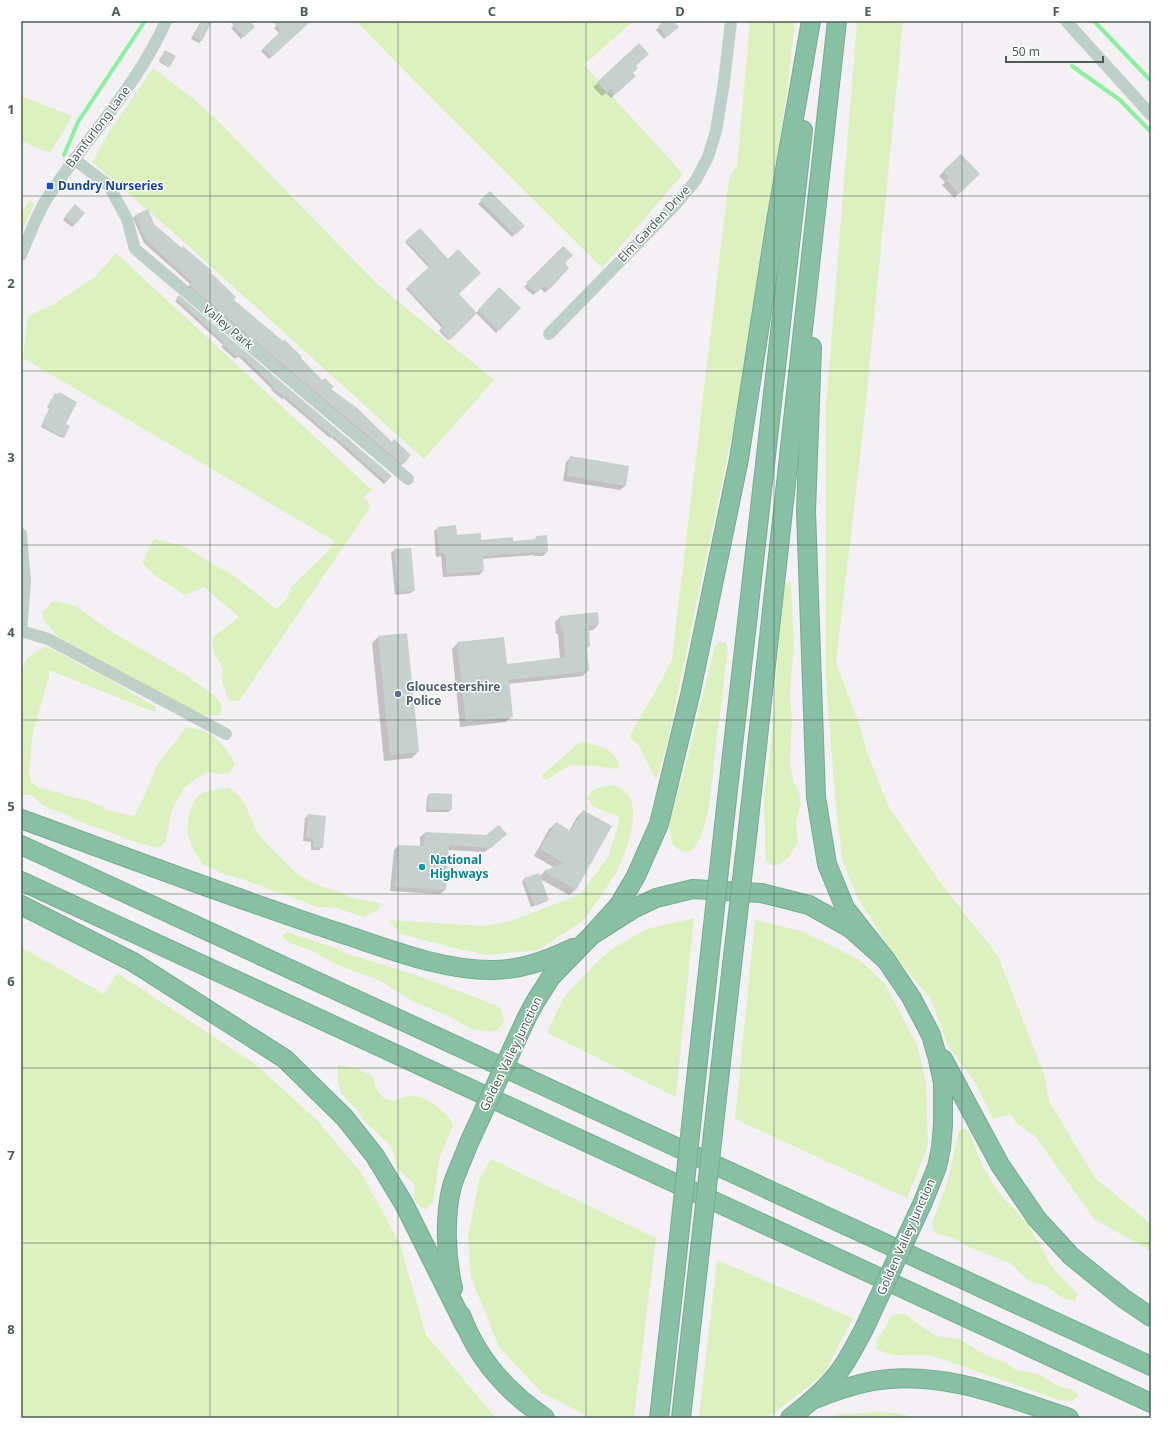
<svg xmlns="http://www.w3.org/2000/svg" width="1172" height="1439" font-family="'Noto Sans',sans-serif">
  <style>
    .green { fill: #ddf0c0 }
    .shadow { fill: #0003 }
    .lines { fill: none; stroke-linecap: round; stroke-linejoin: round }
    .stream { stroke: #8deda1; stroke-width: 4 }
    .building { fill: #c8d0cd }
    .highway-casing { stroke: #74ab91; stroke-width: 20 }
    .minor { stroke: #becfc7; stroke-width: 12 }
    .highway { stroke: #89bfa5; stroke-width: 18 }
    .highway-bridge-casing { stroke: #74ab91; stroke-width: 20; stroke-linecap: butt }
    .highway-bridge { stroke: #89bfa5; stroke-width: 18 }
    .grid { fill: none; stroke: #485e53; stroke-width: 1; stroke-opacity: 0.55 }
    .transit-dot { fill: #1a4fb4; stroke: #fff; stroke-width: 1.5 }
    .service-dot { fill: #5c6f8a; stroke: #fff; stroke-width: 1.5 }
    .culture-dot { fill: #0f9aa8; stroke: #fff; stroke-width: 1.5 }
    .labels { text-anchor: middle; stroke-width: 3; stroke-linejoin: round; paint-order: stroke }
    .street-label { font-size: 12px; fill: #485e53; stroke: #fff }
    .transit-label { font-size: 12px; font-weight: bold; fill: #164399; stroke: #fff; text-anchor: start }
    .service-label { font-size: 12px; font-weight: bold; fill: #4e5e75; stroke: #fff; text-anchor: start }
    .culture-label { font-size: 12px; font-weight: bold; fill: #0d838f; stroke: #fff; text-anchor: start }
    .neatline { fill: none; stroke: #485e53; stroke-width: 1.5 }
    .grid-label { font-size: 13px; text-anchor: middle; font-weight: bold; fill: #485e53 }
  </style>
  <rect width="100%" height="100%" fill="#f3f1f3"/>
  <g class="green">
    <polygon points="356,21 630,21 631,23 584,65 683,174 602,268 440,107"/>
    <polygon points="750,21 795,21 787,92 746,369 667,744 656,780 639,746 629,737 660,683 672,659 729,178 737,166"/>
    <polygon points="857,21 903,21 864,422 836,663 859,724 868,755 889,807 939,881 998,956 1045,1077 1049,1101 1095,1178 1151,1224 1151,1251 1094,1219 1035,1136 1016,1123 1011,1114 993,1119 975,1082 948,1046 931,999 895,957 856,895 842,859 835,797 826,679 826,405"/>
    <polygon points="153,68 191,97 217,120 377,284 494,380 424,459 174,233 92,162 110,131"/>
    <polygon points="21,96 72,116 50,153 21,141"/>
    <polygon points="30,200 34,204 21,234 21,214"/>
    <polygon points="116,253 372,490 364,497 371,506 239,701 229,701 222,682 223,669 214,653 212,638 239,617 204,587 185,595 156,576 142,563 154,539 183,546 237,578 276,609 287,599 291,587 326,553 334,541 23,358 28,316 54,304 95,277"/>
    <path d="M790 581 791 584 794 646 790 693 792 721 790 763 793 780 799 792 801 803 796 822 798 843 789 857 778 865H772L766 861C765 850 765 840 765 829 765 811 762 796 767 778 774 717 778 657 781 596L785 585Z"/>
    <polygon points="53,601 76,606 109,630 181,672 215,696 222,706 220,716 194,714 58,637 44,620 42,613"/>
    <path d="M720 641 726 643 728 649C724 682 720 714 716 746 713 769 710 833 693 849 686 855 678 849 672 844L669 823 671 812 684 773 714 649 715 646Z"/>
    <path d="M46 647 58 652 83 666 99 673 156 707V711H152L49 670V677L33 732 29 772 31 782 39 788 61 793 70 797 87 800 110 811 134 816C144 801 148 784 156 768 162 756 172 747 180 736 183 732 183 729 188 727 193 728 199 729 204 731 217 736 229 751 235 764L230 773 219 774 208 772 195 779 184 788 172 809 166 841 158 848 125 839 116 834 86 824 57 811 50 809 44 806 31 795 21 794V679L26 660 36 651Z"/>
    <path d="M582 742C598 746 617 748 619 767L617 769 594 766 571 765 546 780 541 776 579 743Z"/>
    <path d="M611 785C617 786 621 789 625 792 644 806 625 856 616 873 607 888 596 902 586 917L581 922 538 950 488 955 463 950 401 934 388 920 485 926 511 921 576 896 582 892 608 857 617 829 619 817 593 806 587 798 594 789Z"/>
    <path d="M228 788C249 797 249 822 261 838L296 873 308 880 323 887 340 892 352 898 381 903 379 909 373 913 364 917 336 908 318 907 242 879 226 875 202 864 193 849 188 835 187 829 189 815 192 805 198 796 204 792Z"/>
    <polygon points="694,918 676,1097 547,1033 565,996 598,961 615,947 647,929"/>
    <polygon points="755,920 801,931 839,949 862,962 885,984 918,1047 926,1083 928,1146 907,1198 735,1119"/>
    <polygon points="287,932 336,948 348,954 419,976 500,1007 504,1020 499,1029 492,1032 471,1029 451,1017 414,1002 379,980 340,966 306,948 289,943 282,936"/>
    <polygon points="21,947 104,994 117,973 255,1064 318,1121 362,1174 400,1244 426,1335 496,1418 21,1418"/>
    <path d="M338 1065 359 1069 372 1076C375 1084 377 1095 386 1099 393 1103 401 1097 408 1096 423 1094 448 1111 453 1125L440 1156 433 1202 426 1210C414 1203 413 1199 415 1185L398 1169 393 1151 386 1141 363 1120 358 1111 341 1093 338 1082Z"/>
    <polygon points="963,1128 969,1131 982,1165 998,1192 1028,1224 1053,1268 1077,1294 1075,1301 1062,1298 1045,1285 1029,1281 1010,1263 969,1247 954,1238 939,1234 933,1230 932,1223 947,1183 959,1131"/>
    <polygon points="491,1159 656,1238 634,1418 591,1418 542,1393 499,1347 471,1277 468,1237 479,1180"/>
    <polygon points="717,1260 853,1318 824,1374 768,1418 699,1418"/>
    <path d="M897 1314H904L936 1336 959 1339 988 1356 1005 1362 1016 1370 1038 1374 1060 1387 1075 1390 1078 1395 1074 1401 1059 1400 933 1356C914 1354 894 1359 877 1349L876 1342 891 1317Z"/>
    <polygon points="877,1412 896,1413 918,1418 831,1418 834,1415"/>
  </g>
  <g class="shadow">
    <polygon points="201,21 211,21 202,40 199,43 191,39"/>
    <polygon points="238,21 249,21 254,27 241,39 231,28"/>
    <polygon points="282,21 309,22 269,59 261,51 280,34 274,28"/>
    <polygon points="666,21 672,21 677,27 664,39 656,30"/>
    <polygon points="165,51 169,66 168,67 159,62"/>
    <polygon points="635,66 632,73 635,76 611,98 606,93 602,96 593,87 598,83"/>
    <polygon points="961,155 979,174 954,198 942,185 945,182 939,176"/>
    <polygon points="490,192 523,226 512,237 478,204"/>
    <polygon points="72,208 75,224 72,227 63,220"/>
    <polygon points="136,215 153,225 210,273 232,300 329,389 392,443 410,455 400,466 187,288 190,284 144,243 133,218"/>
    <polygon points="420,229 457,294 476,313 448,340 439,331 442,328 406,289 429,268 405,242"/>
    <polygon points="563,247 563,263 568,268 545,293 540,288 533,295 524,287"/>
    <polygon points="499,289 519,308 496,333 476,313"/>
    <polygon points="179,297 391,476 384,484 331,437 330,438 283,398 282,399 271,390 272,389 238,356 235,359 221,347 223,345 175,301"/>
    <polygon points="55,394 64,424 62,438 41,427 50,409 47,407"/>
    <polygon points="571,457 625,486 620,490 563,481 566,462"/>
    <polygon points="438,528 456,536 480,541 513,542 533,541 537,537 547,552 543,556 534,556 534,555 482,559 483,571 479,575 443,577 441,556 436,557 434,531"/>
    <polygon points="394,550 414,590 411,593 395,595 391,553"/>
    <polygon points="560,617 598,625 593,630 588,631 589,646 586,650 588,670 583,676 508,684 512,716 506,722 460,727 452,649 458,643 506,665 560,659 558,634 556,634 555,622"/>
    <polygon points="378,637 418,752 412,758 384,761 372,643"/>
    <polygon points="429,794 451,810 448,812 426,812 427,797"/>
    <polygon points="583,811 576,889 569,895 540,879 548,899 545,902 531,907 522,882 524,879 539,877 544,872 555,868 534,856 549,829 556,823 569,831 577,817"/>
    <polygon points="308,815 322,847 319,850 311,850 311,842 303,841 305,818"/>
    <polygon points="425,833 501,839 485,852 448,850 445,890 440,894 390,891 394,850 398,846 420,847 420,837"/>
  </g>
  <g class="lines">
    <g class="stream">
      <polyline points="1094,21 1151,81"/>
      <polyline points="1072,66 1120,100 1151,132"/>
      <polyline points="64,155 78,122 145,21"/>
    </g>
  </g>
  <g class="building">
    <polygon points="201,21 212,21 202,41 193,36"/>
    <polygon points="230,21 250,21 255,27 244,37"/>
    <polygon points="272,21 311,21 272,57 263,48 281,31"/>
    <polygon points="664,21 674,21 679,27 667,37 658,26"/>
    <polygon points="639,43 649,54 636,66 638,68 633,73 636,76 616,94 611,89 607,93 597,82"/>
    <polygon points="165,50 176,56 170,67 159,60"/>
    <polygon points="961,154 980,174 959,194 946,180 949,177 943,171"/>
    <polygon points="490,191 525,226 515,235 480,200"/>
    <polygon points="75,204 85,213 75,225 65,216"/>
    <polygon points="148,209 154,224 182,248 183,246 212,271 211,273 236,297 234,300 283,341 284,339 302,357 301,358 322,380 325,378 334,387 331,389 356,407 392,442 394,439 411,455 403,465 189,285 192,282 146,240 135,215"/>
    <polygon points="420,228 448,259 458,249 481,273 459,294 477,313 450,340 440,329 443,326 407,287 430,266 406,240"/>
    <polygon points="563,246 573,255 565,263 569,268 549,290 544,286 536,293 526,283"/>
    <polygon points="499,287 521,308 499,331 478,310"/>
    <polygon points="179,295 392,476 386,482 334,436 333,437 286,397 285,398 272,387 273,386 241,355 238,358 223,344 224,343 176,298"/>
    <polygon points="59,392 77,402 66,424 70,426 64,438 41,425 50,407 48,406 55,393 58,394"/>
    <polygon points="570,456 629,466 626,486 567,476"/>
    <polygon points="456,525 457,535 481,533 481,540 513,537 513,541 537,539 536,536 547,535 548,552 537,553 537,552 483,556 484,571 447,574 445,553 439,553 437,527"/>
    <polygon points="411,548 415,591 398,592 394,549"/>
    <polygon points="598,612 599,625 589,626 590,646 587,647 589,671 509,680 513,717 466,722 457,642 504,637 507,664 565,657 563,629 561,629 560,616"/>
    <polygon points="407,633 419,752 390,755 378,636"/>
    <polygon points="429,793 452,794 452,810 428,809"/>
    <polygon points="583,810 612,826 576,890 543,871 564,863 540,849 556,822 571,831"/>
    <polygon points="308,814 326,816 323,848 313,847 313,839 306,838"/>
    <polygon points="499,825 507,834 491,848 449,845 446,890 395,887 398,845 424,846 425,832 486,835"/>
    <polygon points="539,873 549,900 534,905 524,878"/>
  </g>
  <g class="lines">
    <defs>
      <g id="highway">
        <polyline points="812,347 806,511 816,797 827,864 845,908 886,960"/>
        <path d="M21 819C126 857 231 897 337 932 387 948 439 970 492 970 522 970 547 960 573 948"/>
        <polyline points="724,825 803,130"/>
        <polyline points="748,828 837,21"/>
        <polyline points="21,845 1151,1366"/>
        <polyline points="21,881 1151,1403"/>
        <polyline points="21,905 133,962 285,1059 345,1118 375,1156 404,1204 465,1326"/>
        <polyline points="592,935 619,905 636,876 659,824 691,691 739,459 776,221 811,21"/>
        <polyline points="526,1019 535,1002 551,977 584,943 592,935 633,909 656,898 693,889 761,893 809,905 850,928 886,960 911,997 931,1035 938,1059 943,1083 943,1125 941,1148 937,1167 923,1202"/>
        <polyline points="943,1059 1000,1165 1037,1219 1071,1256 1123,1298 1151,1317"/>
        <polyline points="698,1061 709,962"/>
        <polyline points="720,1071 732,965"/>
        <path d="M453 1288C446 1258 444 1217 452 1186 456 1173 463 1159 468 1145"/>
        <path d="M461 1315C472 1344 491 1372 514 1393 523 1402 535 1410 545 1418"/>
        <path d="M812 1400C832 1392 852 1385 873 1381 940 1369 1007 1397 1069 1418"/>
        <polyline points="659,1418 675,1275"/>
        <polyline points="681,1418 696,1285"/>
        <path d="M790 1418C809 1403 829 1387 843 1366 851 1354 857 1342 864 1329"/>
      </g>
    </defs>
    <use href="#highway" class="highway-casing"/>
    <g class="minor">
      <polyline points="1066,21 1151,115"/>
      <polyline points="74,159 109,186 127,219 135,249 408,479"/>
      <path d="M21 255C29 237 36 216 46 200 85 139 137 87 166 21"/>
      <polyline points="549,334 676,204 696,180 708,157 716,131 724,82 731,21"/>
      <polyline points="21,534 25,581 21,632"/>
      <polyline points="21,631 48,639 226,734"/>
    </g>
    <use href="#highway" class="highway"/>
    <defs>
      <g id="highway-bridge">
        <polyline points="709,962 724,825"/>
        <polyline points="732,965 748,828"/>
        <polyline points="468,1145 526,1019"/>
        <polyline points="675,1275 698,1061"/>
        <polyline points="696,1285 720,1071"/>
        <polyline points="864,1329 923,1202"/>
      </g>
    </defs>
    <use href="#highway-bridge" class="highway-bridge-casing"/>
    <use href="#highway-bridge" class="highway-bridge"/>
  </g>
  <path class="grid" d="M210 21V1418M398 21V1418M586 21V1418M774 21V1418M962 21V1418M21 196H1151M21 371H1151M21 545H1151M21 720H1151M21 894H1151M21 1068H1151M21 1243H1151"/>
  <rect class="transit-dot" x="46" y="182" width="8" height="8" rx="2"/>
  <circle class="service-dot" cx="398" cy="694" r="4"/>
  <circle class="culture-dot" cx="422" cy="867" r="4"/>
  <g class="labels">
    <g class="street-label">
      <text transform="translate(98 127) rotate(-53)" y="4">Bamfurlong Lane</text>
      <text transform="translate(654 224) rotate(-47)" y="4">Elm Garden Drive</text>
      <text transform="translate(228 327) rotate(40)" y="4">Valley Park</text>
      <text transform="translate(511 1054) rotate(-64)" y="4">Golden Valley Junction</text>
      <text transform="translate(906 1237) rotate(-66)" y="4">Golden Valley Junction</text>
    </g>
    <g class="transit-label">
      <text x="58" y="190">Dundry Nurseries</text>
    </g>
    <g class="service-label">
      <text x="406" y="691">Gloucestershire<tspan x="406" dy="14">Police</tspan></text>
    </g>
    <g class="culture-label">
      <text x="430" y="864">National<tspan x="430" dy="14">Highways</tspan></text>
    </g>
  </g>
  <rect width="1172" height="1439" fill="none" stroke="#ffffff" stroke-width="44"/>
  <path d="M1006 56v6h97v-6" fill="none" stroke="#485e53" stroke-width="2"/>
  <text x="1012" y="56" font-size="12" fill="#485e53" stroke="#ffffff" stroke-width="3" paint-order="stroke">50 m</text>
  <rect x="22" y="22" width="1128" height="1395" class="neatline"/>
  <g class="grid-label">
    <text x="116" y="16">A</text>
    <text x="304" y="16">B</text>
    <text x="492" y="16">C</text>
    <text x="680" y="16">D</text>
    <text x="868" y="16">E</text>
    <text x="1056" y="16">F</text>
    <text x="11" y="114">1</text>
    <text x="11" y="288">2</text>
    <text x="11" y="462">3</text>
    <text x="11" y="637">4</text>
    <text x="11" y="811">5</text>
    <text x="11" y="986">6</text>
    <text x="11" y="1160">7</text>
    <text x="11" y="1334">8</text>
  </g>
</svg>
